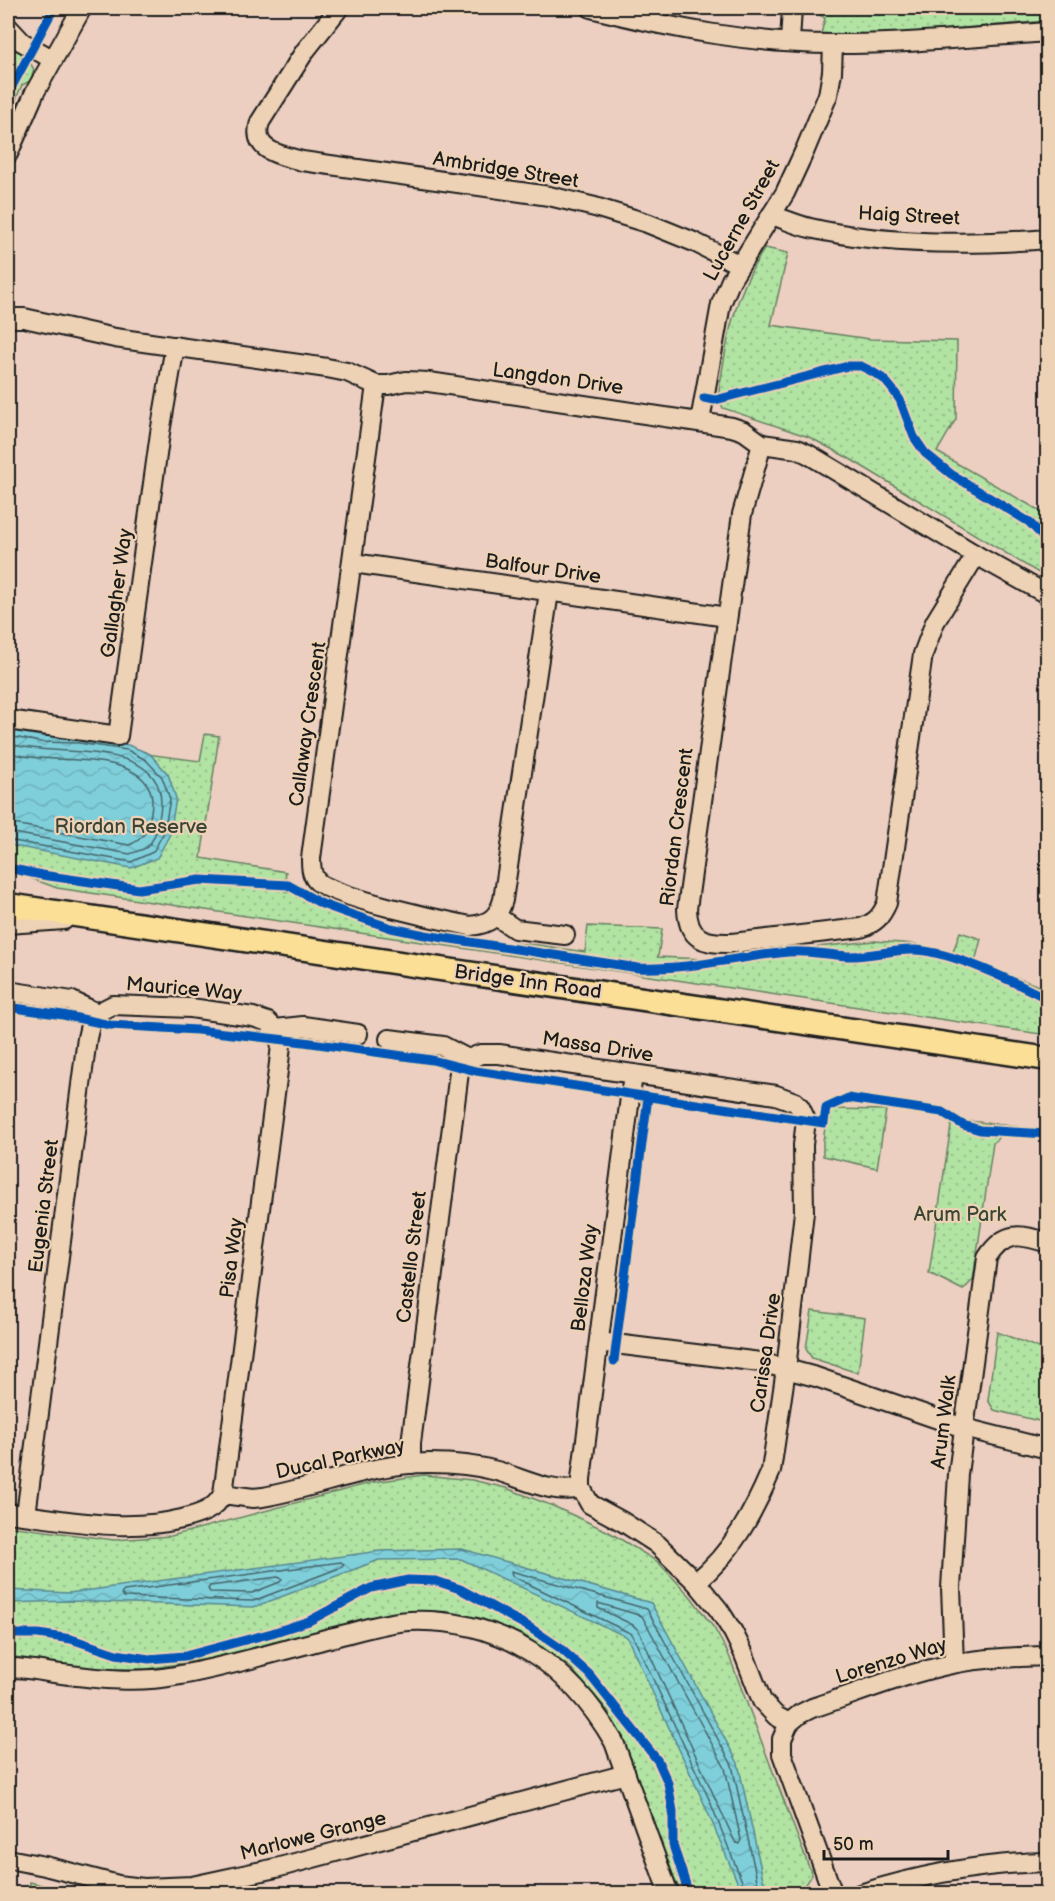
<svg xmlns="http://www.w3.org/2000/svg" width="1055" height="1901" font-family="'Balsamiq Sans',sans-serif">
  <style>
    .park { fill: url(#park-dots); stroke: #668060; stroke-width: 1.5 }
    .water { fill: url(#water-waves); stroke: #57878f; stroke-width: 1.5 }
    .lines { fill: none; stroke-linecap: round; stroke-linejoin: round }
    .shore { stroke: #446468; stroke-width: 1.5 }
    .minor-casing { stroke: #1c1c1c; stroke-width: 22 }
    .major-casing { stroke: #1c1c1c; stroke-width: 27 }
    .minor { stroke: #eed2b5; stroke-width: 18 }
    .major { stroke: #fbdf96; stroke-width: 22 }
    .cycleway-casing { stroke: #eed2b5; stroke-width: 13 }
    .cycleway { stroke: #0057b8; stroke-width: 9 }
    .labels { text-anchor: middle; stroke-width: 4.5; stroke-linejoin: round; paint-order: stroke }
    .street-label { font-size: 20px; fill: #1c1c1c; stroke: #eed2b5 }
    .park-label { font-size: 20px; fill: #3a4437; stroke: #eed2b5 }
  </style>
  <defs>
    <pattern id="park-dots" width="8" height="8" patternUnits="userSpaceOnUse" patternTransform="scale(1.5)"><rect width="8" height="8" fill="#b1e3a3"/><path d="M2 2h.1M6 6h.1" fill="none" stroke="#98c28c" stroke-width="1.8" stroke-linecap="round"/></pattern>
    <pattern id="water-waves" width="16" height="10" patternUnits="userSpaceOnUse" patternTransform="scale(1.5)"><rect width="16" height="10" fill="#7fcfdb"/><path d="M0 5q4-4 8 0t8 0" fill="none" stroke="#6db1bb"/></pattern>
  </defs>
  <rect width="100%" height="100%" fill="#eccfc1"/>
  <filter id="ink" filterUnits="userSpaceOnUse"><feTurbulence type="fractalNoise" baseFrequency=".0167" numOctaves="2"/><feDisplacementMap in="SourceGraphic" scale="12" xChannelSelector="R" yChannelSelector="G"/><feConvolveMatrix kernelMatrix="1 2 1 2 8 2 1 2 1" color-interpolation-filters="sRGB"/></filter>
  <g filter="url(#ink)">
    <g class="park">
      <polygon points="800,8 1048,8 1047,21 880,35 821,34 825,18 813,11 799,16"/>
      <polygon points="8,37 27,56 34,70 30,81 22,85 8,117"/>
      <path d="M765 248 788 253 771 325 870 339 957 341 956 419 937 452 1047 515V578L850 459 809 437 723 408 718 398C726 343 733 295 765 248Z"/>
      <polygon points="205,734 219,736 201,858 286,872 284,891 373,919 446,937 497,944 513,943 538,945 585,952 588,926 662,929 658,957 704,959 874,941 916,944 952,955 960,932 981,939 975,962 1047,989 1047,1035 57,888 22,875 8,873 8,736 200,761"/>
      <polygon points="828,1109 886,1110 877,1168 823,1156 823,1141"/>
      <polygon points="952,1119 1047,1130 1047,1139 1000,1136 993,1143 973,1280 963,1290 929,1273"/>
      <polygon points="812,1311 865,1318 858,1373 812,1358 806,1349"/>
      <polygon points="997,1332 1047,1351 1047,1423 994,1410 988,1400"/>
      <polygon points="424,1475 472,1480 506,1488 553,1506 609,1532 658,1562 691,1597 714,1628 728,1653 812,1875 805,1886 788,1893 685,1893 673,1879 629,1755 607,1710 571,1668 525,1636 480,1618 423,1611 384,1615 208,1659 147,1669 96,1669 8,1656 8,1526 114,1540 171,1536 374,1482"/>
      <polygon points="30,1882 72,1893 29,1893"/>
    </g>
    <g class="water">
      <polygon points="8,730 41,736 79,737 128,745 150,754 168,774 176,798 170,834 157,858 131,868 8,845"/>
      <polygon points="462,1549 651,1603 738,1763 766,1893 742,1893 703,1801 627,1637 461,1559 379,1560 254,1607 69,1601 8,1603 8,1590 69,1593 380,1551"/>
    </g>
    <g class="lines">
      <g class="shore">
        <polyline points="8,736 40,742 79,743 127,750 146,760 162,777 170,799 164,832 153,852 131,862 8,840"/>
        <path d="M8 744C18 746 29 748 40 749 82 754 171 746 160 813 158 824 156 839 147 847 143 850 135 852 130 854L8 832"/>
        <path d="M8 753C18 755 29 757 40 758 70 761 131 756 148 786 154 796 152 807 150 818 148 832 142 840 129 845L8 823"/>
        <polygon points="341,1562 344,1564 342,1567 253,1601 124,1597 121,1594 124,1591"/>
        <polygon points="278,1577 282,1579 280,1582 252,1593 210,1592 208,1589 210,1586"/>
        <polygon points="598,1603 642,1616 725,1768 741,1840 739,1844 735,1842 639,1631 633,1625 598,1608"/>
        <polyline points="747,1894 709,1799 632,1634 512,1576 511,1571 647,1609 732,1765 760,1894"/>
      </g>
      <defs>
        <g id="minor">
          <path d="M339 8 305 51 260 122C251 151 280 155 302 161L549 196 595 207 647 223 694 242 740 265"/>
          <path d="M591 8C670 28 751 44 834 44 905 44 976 37 1048 32"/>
          <polyline points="8,27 22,42 52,59"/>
          <polyline points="790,41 792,8"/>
          <polyline points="8,154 35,92 82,8"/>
          <path d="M771 215C784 219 797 225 810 228 883 245 973 245 1048 239"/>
          <polyline points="8,318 24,318 115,338 327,368 347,372 376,385 388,385 406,381 429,382 732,427 744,431 762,444 797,449 808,454 976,555 1048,595"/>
          <path d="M376 385 311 858C311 865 311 874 316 880 328 896 445 921 470 926 489 924 498 918 503 900L549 592"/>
          <polyline points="700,421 721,304 731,280 785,193 805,150 828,95 832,72 833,44"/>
          <path d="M762 444 742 514 687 909C688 940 705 944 732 943L861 928C875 923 881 917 887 903L923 654 935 622 976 555"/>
          <polyline points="353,563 727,617"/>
          <polyline points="8,720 118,736 160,433 175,346"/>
          <polyline points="496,916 515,929 565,935"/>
          <polyline points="8,924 64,920"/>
          <polyline points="8,991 72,1001 97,1013 113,1005 191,1008 253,1017 268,1022 275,1029 303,1026 358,1034"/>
          <path d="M389 1039 443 1046 468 1059 481 1054H499L776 1095 795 1102 800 1107 806 1120 803 1145 804 1212 786 1369 771 1471C753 1513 732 1553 696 1582"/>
          <polyline points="599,1342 760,1362 816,1377 964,1428 1048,1449"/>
          <polyline points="411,1464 411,1443 457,1088 459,1072 468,1059"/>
          <polyline points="581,1488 581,1479 633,1074"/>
          <polyline points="223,1494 279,1063 281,1045 275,1029"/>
          <path d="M8 1513C66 1520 124 1533 182 1519 200 1514 214 1511 223 1494L253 1498 263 1497C319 1487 372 1463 429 1463 452 1463 475 1465 497 1471 525 1479 552 1495 581 1488L590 1504 623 1522 657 1544 696 1582 719 1610 733 1632 743 1652 762 1701 776 1716 789 1723 782 1739V1754L833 1894"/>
          <polyline points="26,1515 87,1038 91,1021 97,1013"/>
          <path d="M954 1663 951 1588 958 1474 987 1258C1005 1230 1020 1234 1048 1243"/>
          <path d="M8 1668C25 1667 44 1672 62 1674 99 1679 138 1683 175 1676 229 1667 282 1650 334 1637 359 1631 385 1622 410 1621 502 1618 570 1665 614 1742L669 1894"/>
          <path d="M789 1723 800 1714 812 1708C858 1693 904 1674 952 1664 983 1658 1016 1657 1048 1656"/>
          <polyline points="8,1859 45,1866 118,1885 144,1888 192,1886 276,1868 626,1774"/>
          <path d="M860 1894C920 1875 984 1863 1048 1862"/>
        </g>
        <polyline id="major" points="8,905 1048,1059"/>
      </defs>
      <use href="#minor" class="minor-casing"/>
      <use href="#major" class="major-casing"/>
      <use href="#minor" class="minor"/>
      <use href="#major" class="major"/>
      <defs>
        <g id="cycleway">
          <polyline points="8,94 54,8"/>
          <polyline points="704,398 715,400 723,398 848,366 861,366 871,371 884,379 893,390 900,400 914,437 925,453 951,474 1029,522 1048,542"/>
          <path d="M8 868 42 875 139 889 200 880 288 885 322 904 344 912 391 928 425 935 638 968C688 970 737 957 788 952 808 950 827 955 847 956 870 957 892 949 915 950 954 952 1012 981 1048 999"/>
          <polyline points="8,1007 63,1015 110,1025 197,1030 304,1042 432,1060 476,1071 824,1123 826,1108 848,1098 942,1112 963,1125 980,1130 1048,1134"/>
          <polyline points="614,1361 648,1097"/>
          <polyline points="8,1634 38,1634 71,1639 116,1654 149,1659 185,1656 272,1633 309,1621 371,1588 408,1580 436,1581 460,1589 529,1627 560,1648 589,1674 658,1761 668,1783 673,1811 673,1845 689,1894"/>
        </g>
      </defs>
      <use href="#cycleway" class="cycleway-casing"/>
      <use href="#cycleway" class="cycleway"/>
    </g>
  </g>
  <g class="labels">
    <g class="street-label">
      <text transform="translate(506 169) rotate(9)" y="7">Ambridge Street</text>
      <text transform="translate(909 215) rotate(3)" y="7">Haig Street</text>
      <text transform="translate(741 220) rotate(-61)" y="7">Lucerne Street</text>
      <text transform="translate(558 378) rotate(8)" y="7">Langdon Drive</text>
      <text transform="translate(543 568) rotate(8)" y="7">Balfour Drive</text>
      <text transform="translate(116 593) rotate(-82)" y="7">Gallagher Way</text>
      <text transform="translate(307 724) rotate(-82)" y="7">Callaway Crescent</text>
      <text transform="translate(676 827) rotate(-83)" y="7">Riordan Crescent</text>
      <text transform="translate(528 981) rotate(8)" y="7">Bridge Inn Road</text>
      <text transform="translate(184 988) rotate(5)" y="7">Maurice Way</text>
      <text transform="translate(598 1046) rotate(9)" y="7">Massa Drive</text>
      <text transform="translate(43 1206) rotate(-83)" y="7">Eugenia Street</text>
      <text transform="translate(411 1257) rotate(-83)" y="7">Castello Street</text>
      <text transform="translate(231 1258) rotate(-83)" y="7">Pisa Way</text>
      <text transform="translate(584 1278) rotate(-83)" y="7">Belloza Way</text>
      <text transform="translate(765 1353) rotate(-82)" y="7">Carissa Drive</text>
      <text transform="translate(943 1422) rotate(-83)" y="7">Arum Walk</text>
      <text transform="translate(340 1458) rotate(-12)" y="7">Ducal Parkway</text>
      <text transform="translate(891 1660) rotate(-17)" y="7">Lorenzo Way</text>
      <text transform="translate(313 1835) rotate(-14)" y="7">Marlowe Grange</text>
    </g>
    <g class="park-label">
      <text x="131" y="833">Riordan Reserve</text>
      <text x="960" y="1221">Arum Park</text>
    </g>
  </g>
  <rect width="1055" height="1901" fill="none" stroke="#eed2b5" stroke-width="30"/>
  <rect x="15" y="15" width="1025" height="1871" fill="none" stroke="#1c1c1c" stroke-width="2" filter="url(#ink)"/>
  <path d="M824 1850v9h124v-9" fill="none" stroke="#1c1c1c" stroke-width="3"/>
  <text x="833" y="1850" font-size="18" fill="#1c1c1c" stroke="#eed2b5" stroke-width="4.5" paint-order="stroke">50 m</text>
</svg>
